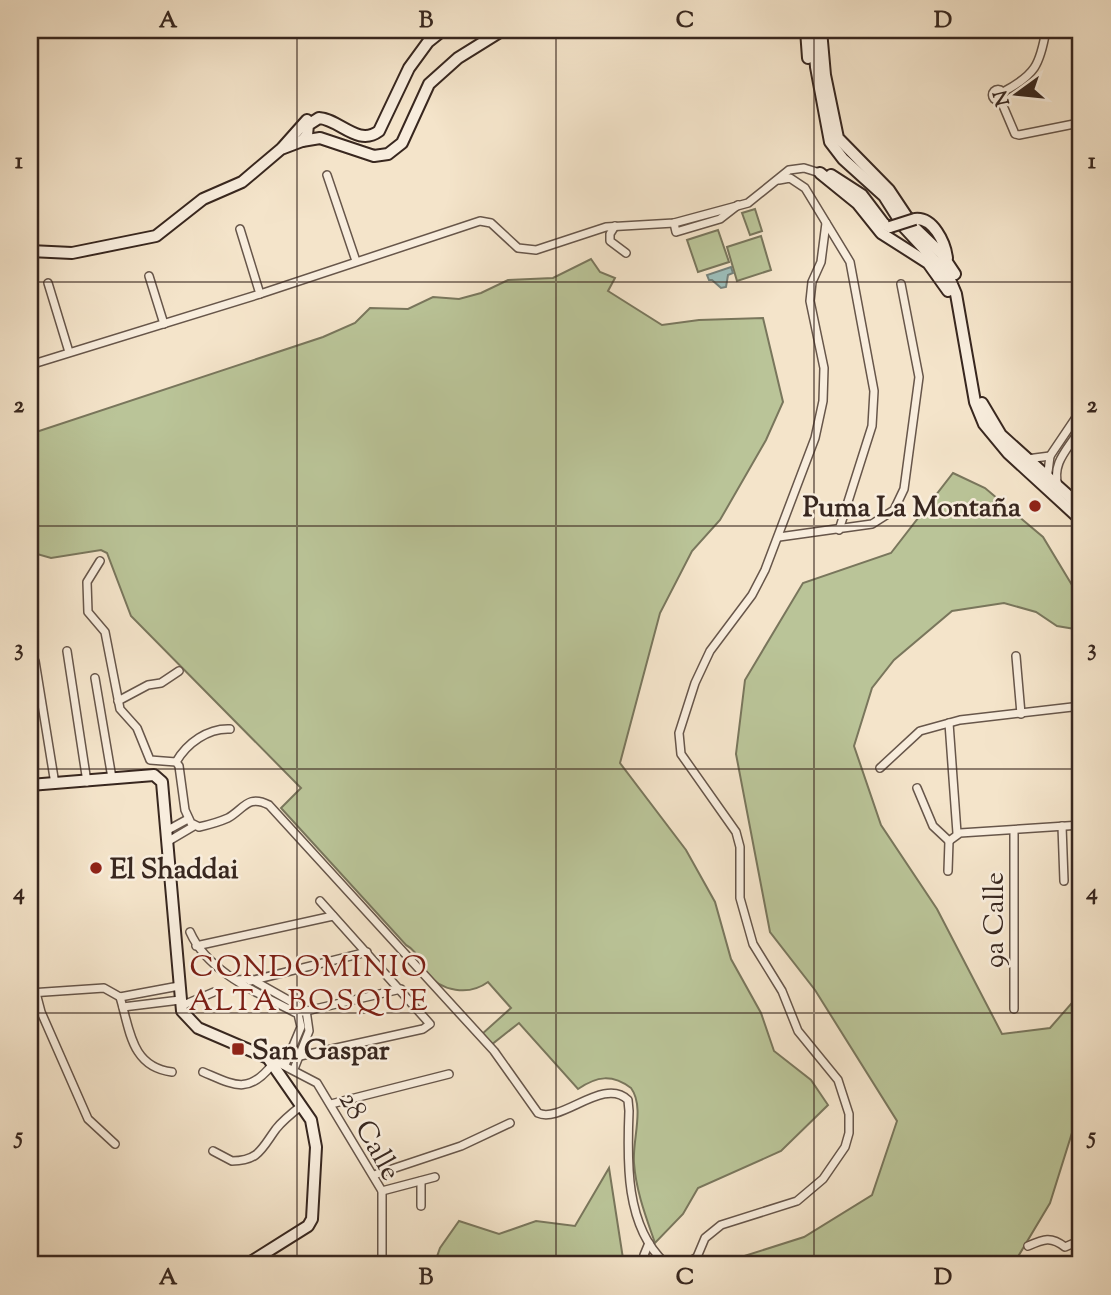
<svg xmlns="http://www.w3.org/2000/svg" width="1111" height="1295" font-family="'Sorts Mill Goudy',serif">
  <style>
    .green { fill: #bac498; stroke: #79765c; stroke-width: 2 }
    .water { fill: #9cbeba; stroke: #74827c; stroke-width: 2 }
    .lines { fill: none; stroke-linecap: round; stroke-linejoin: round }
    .street-casing { stroke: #67564a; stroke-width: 10 }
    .secondary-casing { stroke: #38271f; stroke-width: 14 }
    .street { stroke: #f8eddd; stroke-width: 7 }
    .secondary { stroke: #f8eddd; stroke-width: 10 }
    .secondary-bridge-casing { stroke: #38271f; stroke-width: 14; stroke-linecap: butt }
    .secondary-bridge { stroke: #f8eddd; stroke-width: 10 }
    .grid { fill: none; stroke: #38271f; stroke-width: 2; stroke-opacity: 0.55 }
    .poi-dot { fill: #8f2418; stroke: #f8eddd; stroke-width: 2.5 }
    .labels { text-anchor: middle; stroke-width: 5; stroke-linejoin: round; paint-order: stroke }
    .poi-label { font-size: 28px; font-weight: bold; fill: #38271f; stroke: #f8eddd; text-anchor: start }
    .street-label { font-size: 28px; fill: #38271f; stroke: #f8eddd }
    .neighbourhood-label { font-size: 30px; letter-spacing: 2px; fill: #7a1f14; stroke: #f8eddd }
    .neatline { fill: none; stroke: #38271f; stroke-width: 2.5 }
    .grid-label { font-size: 23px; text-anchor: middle; font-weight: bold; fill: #38271f }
  </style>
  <rect width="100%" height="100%" fill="#f4e4ca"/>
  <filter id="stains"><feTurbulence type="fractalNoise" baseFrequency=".00286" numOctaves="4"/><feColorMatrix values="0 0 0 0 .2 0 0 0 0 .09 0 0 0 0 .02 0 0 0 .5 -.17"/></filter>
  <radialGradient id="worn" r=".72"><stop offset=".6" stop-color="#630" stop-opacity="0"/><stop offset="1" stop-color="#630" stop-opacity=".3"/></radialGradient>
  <g class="green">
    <polygon points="755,209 762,231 750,235 742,213"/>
    <polygon points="718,230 729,262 698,272 687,240"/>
    <polygon points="761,236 771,270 737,281 727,247"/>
    <path d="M591 259 600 272 615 278 608 291 662 325 699 320 763 318 783 402 766 440 720 520 692 551 660 613 620 763 686 850 715 902 731 959 761 1013 774 1051 811 1080 828 1105 781 1151 698 1188 683 1214 655 1243C646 1217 636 1191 634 1163 632 1141 645 1107 631 1088 612 1074 597 1076 578 1089L519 1023 491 1045 482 1034 511 1008 488 982C469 996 441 992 426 972 418 962 419 952 406 945L281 808 301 788 131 616 107 553 101 550 51 558 30 552V434L323 337 355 323 370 308 408 309 433 297 459 299 481 293 508 280 553 278Z"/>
    <polygon points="953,473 985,488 1043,537 1081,600 1081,630 1057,626 1036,612 1004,603 952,611 894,660 872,688 854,746 881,825 937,909 1002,1034 1050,1028 1077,997 1081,1000 1081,1104 1050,1203 1013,1265 727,1265 735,1259 804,1237 872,1195 897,1121 815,990 770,932 736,754 745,680 803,583 891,553"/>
    <polygon points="609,1168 624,1265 434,1265 440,1248 459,1221 499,1234 536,1221 575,1226"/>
  </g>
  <polygon class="water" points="731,267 733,273 728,275 726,287 721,288 712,280 709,280 707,275"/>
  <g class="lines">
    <defs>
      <g id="street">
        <circle cx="998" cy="95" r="5.5"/>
        <path d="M1003 92C1035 75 1040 65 1046 30"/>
        <polyline points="1001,101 1015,134 1019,135 1074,124"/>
        <polyline points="327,175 356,261"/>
        <polyline points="779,180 790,178 805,188 850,262 874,391 872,426 839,530"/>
        <polyline points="674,223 676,232 720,219 738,205"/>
        <polyline points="615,226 610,234 610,241 626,253"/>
        <polyline points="240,229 260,294"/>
        <polyline points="149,276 164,324"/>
        <polyline points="48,283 69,352"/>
        <polyline points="30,365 260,294 480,221 491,223 518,248 536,250 606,227 674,223 748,203 789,170 804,168 820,173"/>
        <polyline points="1027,459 1050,456"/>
        <polyline points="1047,480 1050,456 1081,410"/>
        <path d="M1058 486C1051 461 1070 448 1081 427"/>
        <polyline points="779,537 872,524 894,510 904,489 919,377 901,284"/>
        <path d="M100 561 87 582 88 612 105 632 120 709 137 728 150 760 176 762 179 766 185 810 191 823 199 827C208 825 219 822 228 818 244 809 248 794 269 805L494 1051 538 1113C561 1124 604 1076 628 1100L629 1111C627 1161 625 1226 665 1263"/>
        <polyline points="67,651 87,782"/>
        <polyline points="1016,656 1021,714"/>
        <polyline points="35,661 55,784"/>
        <polyline points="95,678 112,778"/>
        <polyline points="118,701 148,685 161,683 179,671"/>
        <polyline points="949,723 957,833"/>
        <path d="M176 762C187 743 208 728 230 729"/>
        <polyline points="880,768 920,731 960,720 1081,706"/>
        <polyline points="917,788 933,826 949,841"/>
        <polyline points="1062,826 1064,881"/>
        <polyline points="1014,830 1014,1009"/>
        <polyline points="166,831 188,819"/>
        <polyline points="949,841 960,833 1081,825"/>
        <polyline points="167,842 194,826"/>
        <polyline points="948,871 949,841"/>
        <path d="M190 932C208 973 260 994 298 1014L301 1027 285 1065"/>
        <polyline points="196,946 333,916"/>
        <polyline points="237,980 251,979 306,1010 309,1031 294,1069"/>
        <polyline points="250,981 367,952"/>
        <polyline points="30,993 104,988 120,997 179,986"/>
        <polyline points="36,993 41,1012 88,1119 115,1144"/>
        <path d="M120 997C130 1030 131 1067 172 1072"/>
        <polyline points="181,1006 214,992"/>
        <polyline points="123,1007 180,1000"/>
        <polyline points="302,1012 401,989"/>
        <polyline points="300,1056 423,1029 430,1024 320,901"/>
        <polyline points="269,1058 317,1083 382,1191 382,1265"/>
        <path d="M203 1072C234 1085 248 1095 272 1065"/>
        <polyline points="331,1104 449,1074"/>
        <path d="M213 1151 232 1161C259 1161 262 1148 276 1129 283 1120 292 1113 301 1106"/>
        <polyline points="374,1175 461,1146 510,1123"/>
        <polyline points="421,1181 421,1206"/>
        <polyline points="382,1191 435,1177"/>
        <polyline points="649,1243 644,1255 649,1262 677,1265 689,1262 697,1257 705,1238 721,1225 797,1201 823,1179 845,1147 849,1133 849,1114 838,1080 798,1031 782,991 753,944 740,898 740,847 736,832 681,754 679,733 695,683 710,651 752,595 765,570 815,438 823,401 824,368 810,301 812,282 821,262 826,223"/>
        <path d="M1028 1246C1044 1239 1051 1236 1065 1247L1081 1240"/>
      </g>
      <g id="secondary">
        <polyline points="594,30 602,30"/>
        <polyline points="806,30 808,58"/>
        <polyline points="813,30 816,67 830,142 843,159 884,196 903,226 948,275 956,294 975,402 984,424 1008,453 1081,520"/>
        <polyline points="821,30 825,75 838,138 889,190 913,226 941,253 955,274"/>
        <path d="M302 141 307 135 308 125 319 118C339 119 358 147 379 131L409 68 428 42 443 30"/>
        <polyline points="283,147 307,120"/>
        <polyline points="820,173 857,203 881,233 928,263 948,291"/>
        <polyline points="831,175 862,195 884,224 890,227"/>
        <path d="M915 219C933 217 945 242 947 258"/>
        <polyline points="30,251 72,253 156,236 203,199 242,182 281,149 302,141 320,138 374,156 388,154 402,143 429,84 458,58 503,30"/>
        <polyline points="982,403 1001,435 1081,507"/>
        <polyline points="30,785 154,775 162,782 182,1011 198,1028 268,1058 311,1120 316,1147 312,1219 308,1226 246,1265"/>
        <polyline points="176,1265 190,1265"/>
      </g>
    </defs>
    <use href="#street" class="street-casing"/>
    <use href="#secondary" class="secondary-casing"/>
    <use href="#street" class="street"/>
    <use href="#secondary" class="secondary"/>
    <defs>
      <polyline id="secondary-bridge" points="890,227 915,219"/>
    </defs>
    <use href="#secondary-bridge" class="secondary-bridge-casing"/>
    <use href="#secondary-bridge" class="secondary-bridge"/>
  </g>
  <path class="grid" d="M297 30V1265M556 30V1265M814 30V1265M30 282H1081M30 526H1081M30 769H1081M30 1013H1081"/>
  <g class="poi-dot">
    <circle cx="1035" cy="506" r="7"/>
    <circle cx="96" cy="868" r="7"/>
    <rect x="231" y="1042" width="14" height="14" rx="3.5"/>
  </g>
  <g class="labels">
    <g class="poi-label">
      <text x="1021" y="516" text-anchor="end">Puma La Montaña</text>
      <text x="110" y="878">El Shaddai</text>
      <text x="252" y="1059">San Gaspar</text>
    </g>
    <g class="street-label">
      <text transform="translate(993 920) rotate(-90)" y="10">9a Calle</text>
      <text transform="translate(371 1135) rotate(61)" y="10">28 Calle</text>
    </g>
    <g class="neighbourhood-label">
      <text x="309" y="976">CONDOMINIO<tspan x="309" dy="34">ALTA BOSQUE</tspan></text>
    </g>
  </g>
  <rect width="1111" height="1295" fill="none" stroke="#f4e4ca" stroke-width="77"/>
  <g transform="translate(1017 94) rotate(255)" stroke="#f8eddd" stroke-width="5" paint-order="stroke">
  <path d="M0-5L12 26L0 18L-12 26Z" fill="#38271f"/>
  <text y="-10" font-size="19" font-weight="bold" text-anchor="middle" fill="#38271f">N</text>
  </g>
  <rect x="38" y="38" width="1034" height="1218" class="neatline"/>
  <g class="grid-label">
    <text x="168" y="27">A</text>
    <text x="426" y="27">B</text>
    <text x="685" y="27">C</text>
    <text x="943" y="27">D</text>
    <text x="19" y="168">1</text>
    <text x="1092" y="168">1</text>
    <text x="19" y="412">2</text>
    <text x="1092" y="412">2</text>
    <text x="19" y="655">3</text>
    <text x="1092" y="655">3</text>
    <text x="19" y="899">4</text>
    <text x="1092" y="899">4</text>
    <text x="19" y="1143">5</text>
    <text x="1092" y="1143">5</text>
    <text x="168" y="1284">A</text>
    <text x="426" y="1284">B</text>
    <text x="685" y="1284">C</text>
    <text x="943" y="1284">D</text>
  </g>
  <rect width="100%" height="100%" filter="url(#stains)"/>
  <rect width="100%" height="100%" fill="url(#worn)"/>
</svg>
